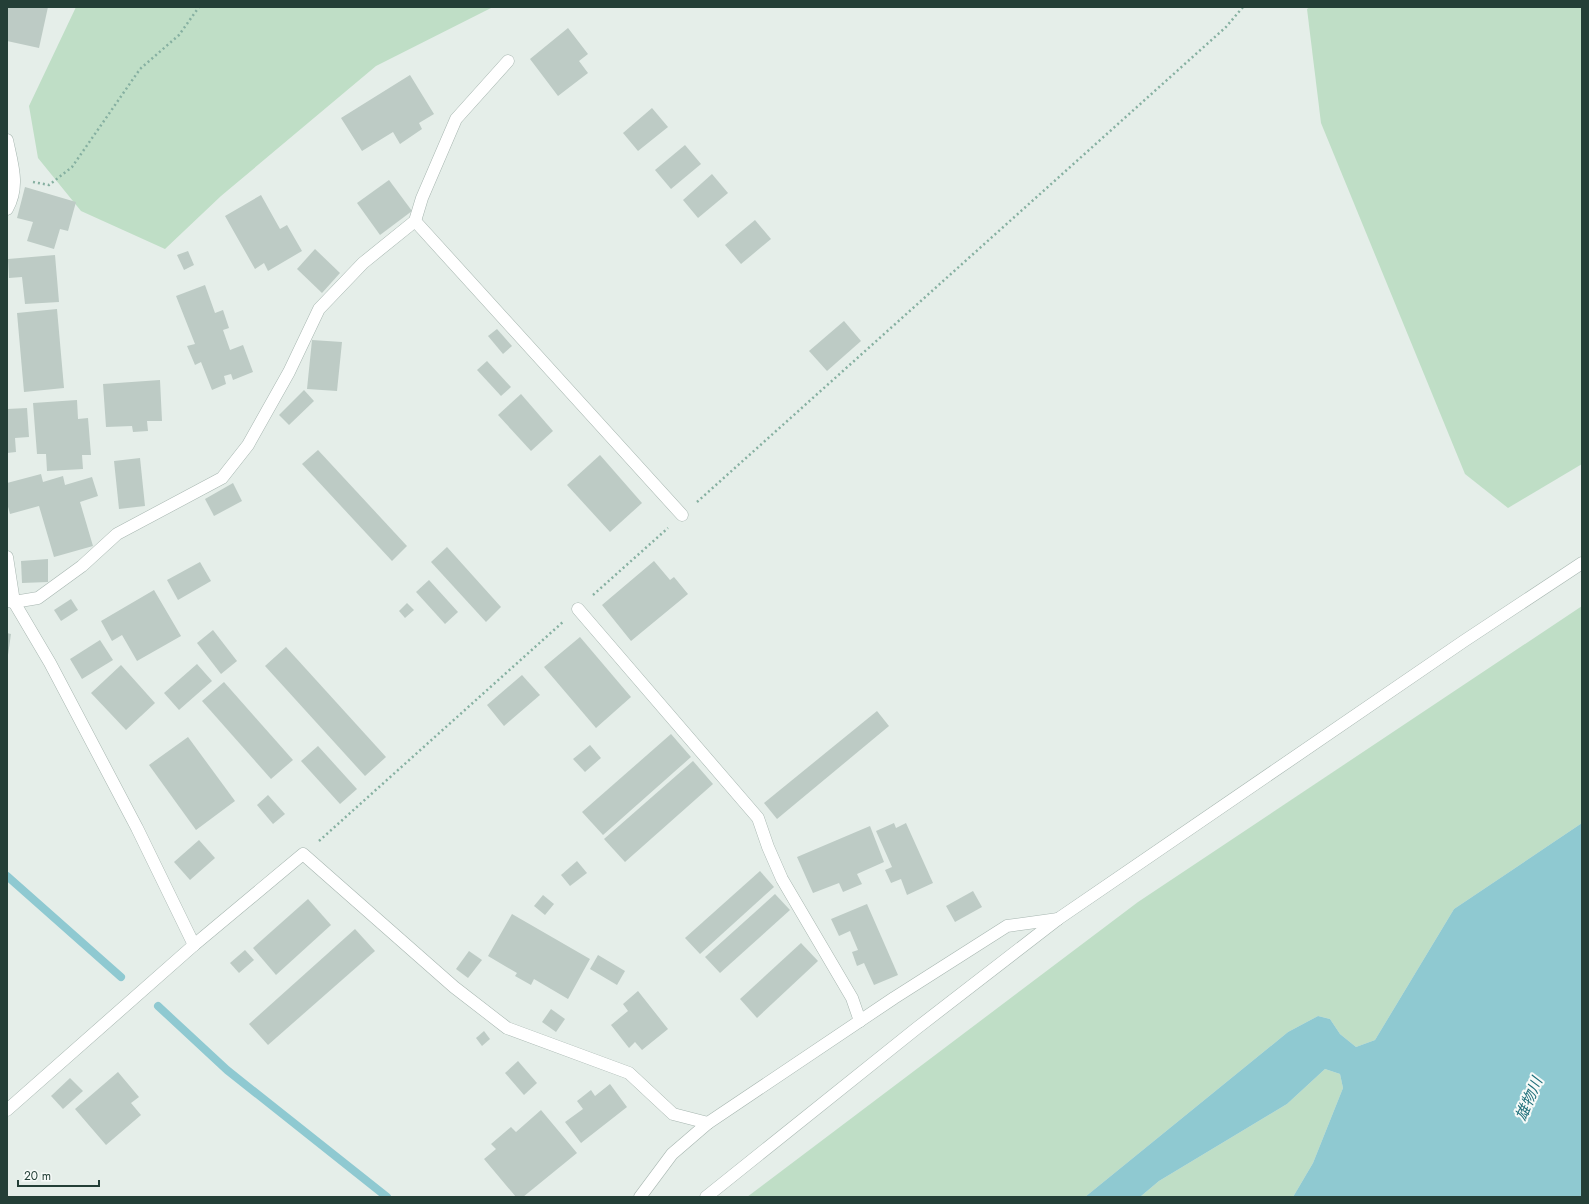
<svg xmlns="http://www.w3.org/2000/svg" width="1589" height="1204" font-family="Jost,'Noto Sans JP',sans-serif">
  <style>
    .green { fill: #bfdec6 }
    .water { fill: #8fc9d1 }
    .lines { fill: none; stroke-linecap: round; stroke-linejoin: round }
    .stream { stroke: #8fc9d1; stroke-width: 8 }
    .building { fill: #bdcbc5 }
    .street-casing { stroke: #a7b6b0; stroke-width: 13 }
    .path { stroke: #86b0a1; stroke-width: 2.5; stroke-dasharray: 2 3; stroke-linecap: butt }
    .street { stroke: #fff; stroke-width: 12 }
    .labels { text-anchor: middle; stroke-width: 4; stroke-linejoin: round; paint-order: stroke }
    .water-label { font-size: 15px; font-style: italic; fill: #1f6f7a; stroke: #f6faf8 }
  </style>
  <rect width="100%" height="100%" fill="#e5eee9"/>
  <g class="green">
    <polygon points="76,7 493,7 376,66 221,196 165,249 81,211 38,158 29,106"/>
    <polygon points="1310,7 1582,7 1582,464 1508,508 1465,474 1321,123 1307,9"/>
    <polygon points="1582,606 1582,823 1454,909 1375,1040 1356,1047 1340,1034 1330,1019 1318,1016 1288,1032 1085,1197 747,1197 1138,902"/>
    <polygon points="1325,1069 1340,1074 1343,1088 1313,1163 1293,1197 1140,1197 1159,1181 1287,1104"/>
  </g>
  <polygon class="water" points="1582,823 1582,1197 1293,1197 1313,1163 1343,1088 1340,1074 1325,1069 1287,1104 1159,1181 1140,1197 1085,1197 1288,1032 1318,1016 1330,1019 1340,1034 1356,1047 1375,1040 1454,909"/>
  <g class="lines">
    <g class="stream">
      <polyline points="7,876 121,977"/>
      <polyline points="158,1006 227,1070 387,1197"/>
    </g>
  </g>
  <g class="building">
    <polygon points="7,7 48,7 39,48 7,41"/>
    <polygon points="568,28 588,54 579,61 588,73 558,96 530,59"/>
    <polygon points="410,75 434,114 419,123 422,129 400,144 393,132 362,151 341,118"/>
    <polygon points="652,108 668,127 638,151 623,133"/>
    <polygon points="685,145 701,164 671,189 655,170"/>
    <polygon points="712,174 728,193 698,218 683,200"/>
    <polygon points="389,180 412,211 380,235 357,203"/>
    <polygon points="25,187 76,202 68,231 60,229 54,249 27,241 33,222 17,218"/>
    <polygon points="261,195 280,229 287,225 302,251 268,271 264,263 255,269 225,216"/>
    <polygon points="755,220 771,239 741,264 725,245"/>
    <polygon points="315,249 340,273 322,293 297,269"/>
    <polygon points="188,251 194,265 184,270 177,255"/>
    <polygon points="55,255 59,302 25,304 22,277 9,278 8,259"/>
    <polygon points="205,285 215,313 223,310 229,328 223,330 230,350 243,345 253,372 233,380 231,374 224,376 226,384 212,390 201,362 195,365 187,346 195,344 176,296"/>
    <polygon points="57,309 64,388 24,392 17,313"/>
    <polygon points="844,321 861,341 827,371 809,351"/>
    <polygon points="497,329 512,346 503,354 488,336"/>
    <polygon points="312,340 342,342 337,391 307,389"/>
    <polygon points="487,361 511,387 501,396 477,370"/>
    <polygon points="160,380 162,421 147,421 148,431 133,432 132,426 106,427 103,384"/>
    <polygon points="304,390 314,401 289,425 279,415"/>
    <polygon points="521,394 553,431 531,451 498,415"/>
    <polygon points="77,400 78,419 88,418 91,455 82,455 83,469 47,471 46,454 37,454 33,403"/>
    <polygon points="27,408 29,437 15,438 16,452 7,453 7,409"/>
    <polygon points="318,450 407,546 392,561 302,464"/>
    <polygon points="600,455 642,503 610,532 567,485"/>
    <polygon points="140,458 145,506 119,509 114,461"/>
    <polygon points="41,474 43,482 63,476 65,485 92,477 98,496 80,502 93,546 54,557 39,506 10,514 7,503 7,483"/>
    <polygon points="233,483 242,501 214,516 205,499"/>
    <polygon points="447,547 501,607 486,622 431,562"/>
    <polygon points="48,559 48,582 22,583 21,561"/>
    <polygon points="654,561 670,580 674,577 688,594 631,641 602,605"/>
    <polygon points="200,562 211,581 178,600 167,580"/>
    <polygon points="429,580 458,612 445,624 416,592"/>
    <polygon points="154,590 181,636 137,661 122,635 112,641 101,621"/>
    <polygon points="71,599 78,610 61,621 54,610"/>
    <polygon points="407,603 414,610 405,618 399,611"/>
    <polygon points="213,630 237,661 221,674 197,643"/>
    <polygon points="7,633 11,634 8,655 7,654"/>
    <polygon points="580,637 631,697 596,728 544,667"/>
    <polygon points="100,640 113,660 82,679 70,659"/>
    <polygon points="286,647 386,757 365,776 265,666"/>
    <polygon points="197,664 212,681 179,710 164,693"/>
    <polygon points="121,665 155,703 126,730 91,693"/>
    <polygon points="522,675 540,695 504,726 487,705"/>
    <polygon points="224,682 293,760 271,779 202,701"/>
    <polygon points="877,711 889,726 777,819 764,803"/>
    <polygon points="671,734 691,757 603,835 582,812"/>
    <polygon points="188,737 235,801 196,830 149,765"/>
    <polygon points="590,745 601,758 585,772 573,759"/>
    <polygon points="318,746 357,789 340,804 301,761"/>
    <polygon points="693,761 713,784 625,862 604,839"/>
    <polygon points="268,795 285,814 273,824 257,805"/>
    <polygon points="894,823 896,828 906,823 933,883 907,895 901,879 891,883 885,870 892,867 876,831"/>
    <polygon points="870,826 884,862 857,874 862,884 843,892 839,883 813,893 797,857"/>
    <polygon points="199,840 215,858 190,880 174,862"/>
    <polygon points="577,861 587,873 570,886 561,875"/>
    <polygon points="760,871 774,887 700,954 685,938"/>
    <polygon points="973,891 982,907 955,922 946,906"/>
    <polygon points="775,894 790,910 720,973 705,957"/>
    <polygon points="543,895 554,904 545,915 534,906"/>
    <polygon points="308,899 331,925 276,975 253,948"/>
    <polygon points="867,904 898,975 874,985 864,963 857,966 852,952 858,950 850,931 839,936 831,919"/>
    <polygon points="512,914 590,959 568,999 534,979 531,985 515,976 517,973 488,956"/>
    <polygon points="355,929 375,951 268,1045 249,1024"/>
    <polygon points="801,943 818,961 757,1018 740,999"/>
    <polygon points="245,950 254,960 239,973 230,963"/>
    <polygon points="469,951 482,960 468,978 456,969"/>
    <polygon points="598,955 625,971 617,985 590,969"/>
    <polygon points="638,991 668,1029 642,1050 635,1042 629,1048 611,1025 628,1011 623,1004"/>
    <polygon points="551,1009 565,1019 556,1032 542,1022"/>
    <polygon points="484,1031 490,1039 482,1046 476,1038"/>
    <polygon points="518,1061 537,1083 524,1095 505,1073"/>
    <polygon points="118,1072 139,1097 131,1103 141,1115 106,1145 75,1109"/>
    <polygon points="70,1078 83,1091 63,1109 51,1096"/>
    <polygon points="610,1084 627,1107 581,1143 565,1122 583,1109 577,1101 591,1090 595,1096"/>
    <polygon points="541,1110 577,1153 523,1197 516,1197 484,1159 496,1149 491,1144 511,1127 516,1132"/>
  </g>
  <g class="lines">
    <defs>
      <g id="street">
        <path d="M7 140C12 164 20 186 7 209"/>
        <polyline points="415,221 682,515"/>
        <polyline points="7,557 14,602 50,663 137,828 194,945"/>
        <polyline points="7,601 14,602 38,598 82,566 117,534 222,478 248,445 289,372 319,309 363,263 415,221 422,198 456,119 508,61"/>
        <polyline points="578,609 758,818 768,847 782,879 852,998 860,1021"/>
        <polyline points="7,1110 194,945 303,854 454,987 507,1028 629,1073 673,1114 708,1123 894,998 1007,926 1058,919"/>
        <polyline points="640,1197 672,1154 708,1123"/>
        <polyline points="706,1197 917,1028 1058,919 1464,641 1582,563"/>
      </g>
    </defs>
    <use href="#street" class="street-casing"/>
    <g class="path">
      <polyline points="33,182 49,185 72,167 140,69 179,35 199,7"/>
      <polyline points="697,502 1226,27 1243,7"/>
      <polyline points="593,595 668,528"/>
      <polyline points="319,841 564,621"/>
    </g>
    <use href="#street" class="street"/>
  </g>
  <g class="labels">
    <g class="water-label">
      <text transform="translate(1529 1099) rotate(-67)" y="5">雄物川</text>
    </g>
  </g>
  <rect width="1589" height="1204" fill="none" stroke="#243f37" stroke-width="16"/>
  <path d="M18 1180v6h81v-6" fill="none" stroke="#243f37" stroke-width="2"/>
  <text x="24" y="1180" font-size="12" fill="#243f37" stroke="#f6faf8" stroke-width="3" paint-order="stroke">20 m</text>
</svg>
